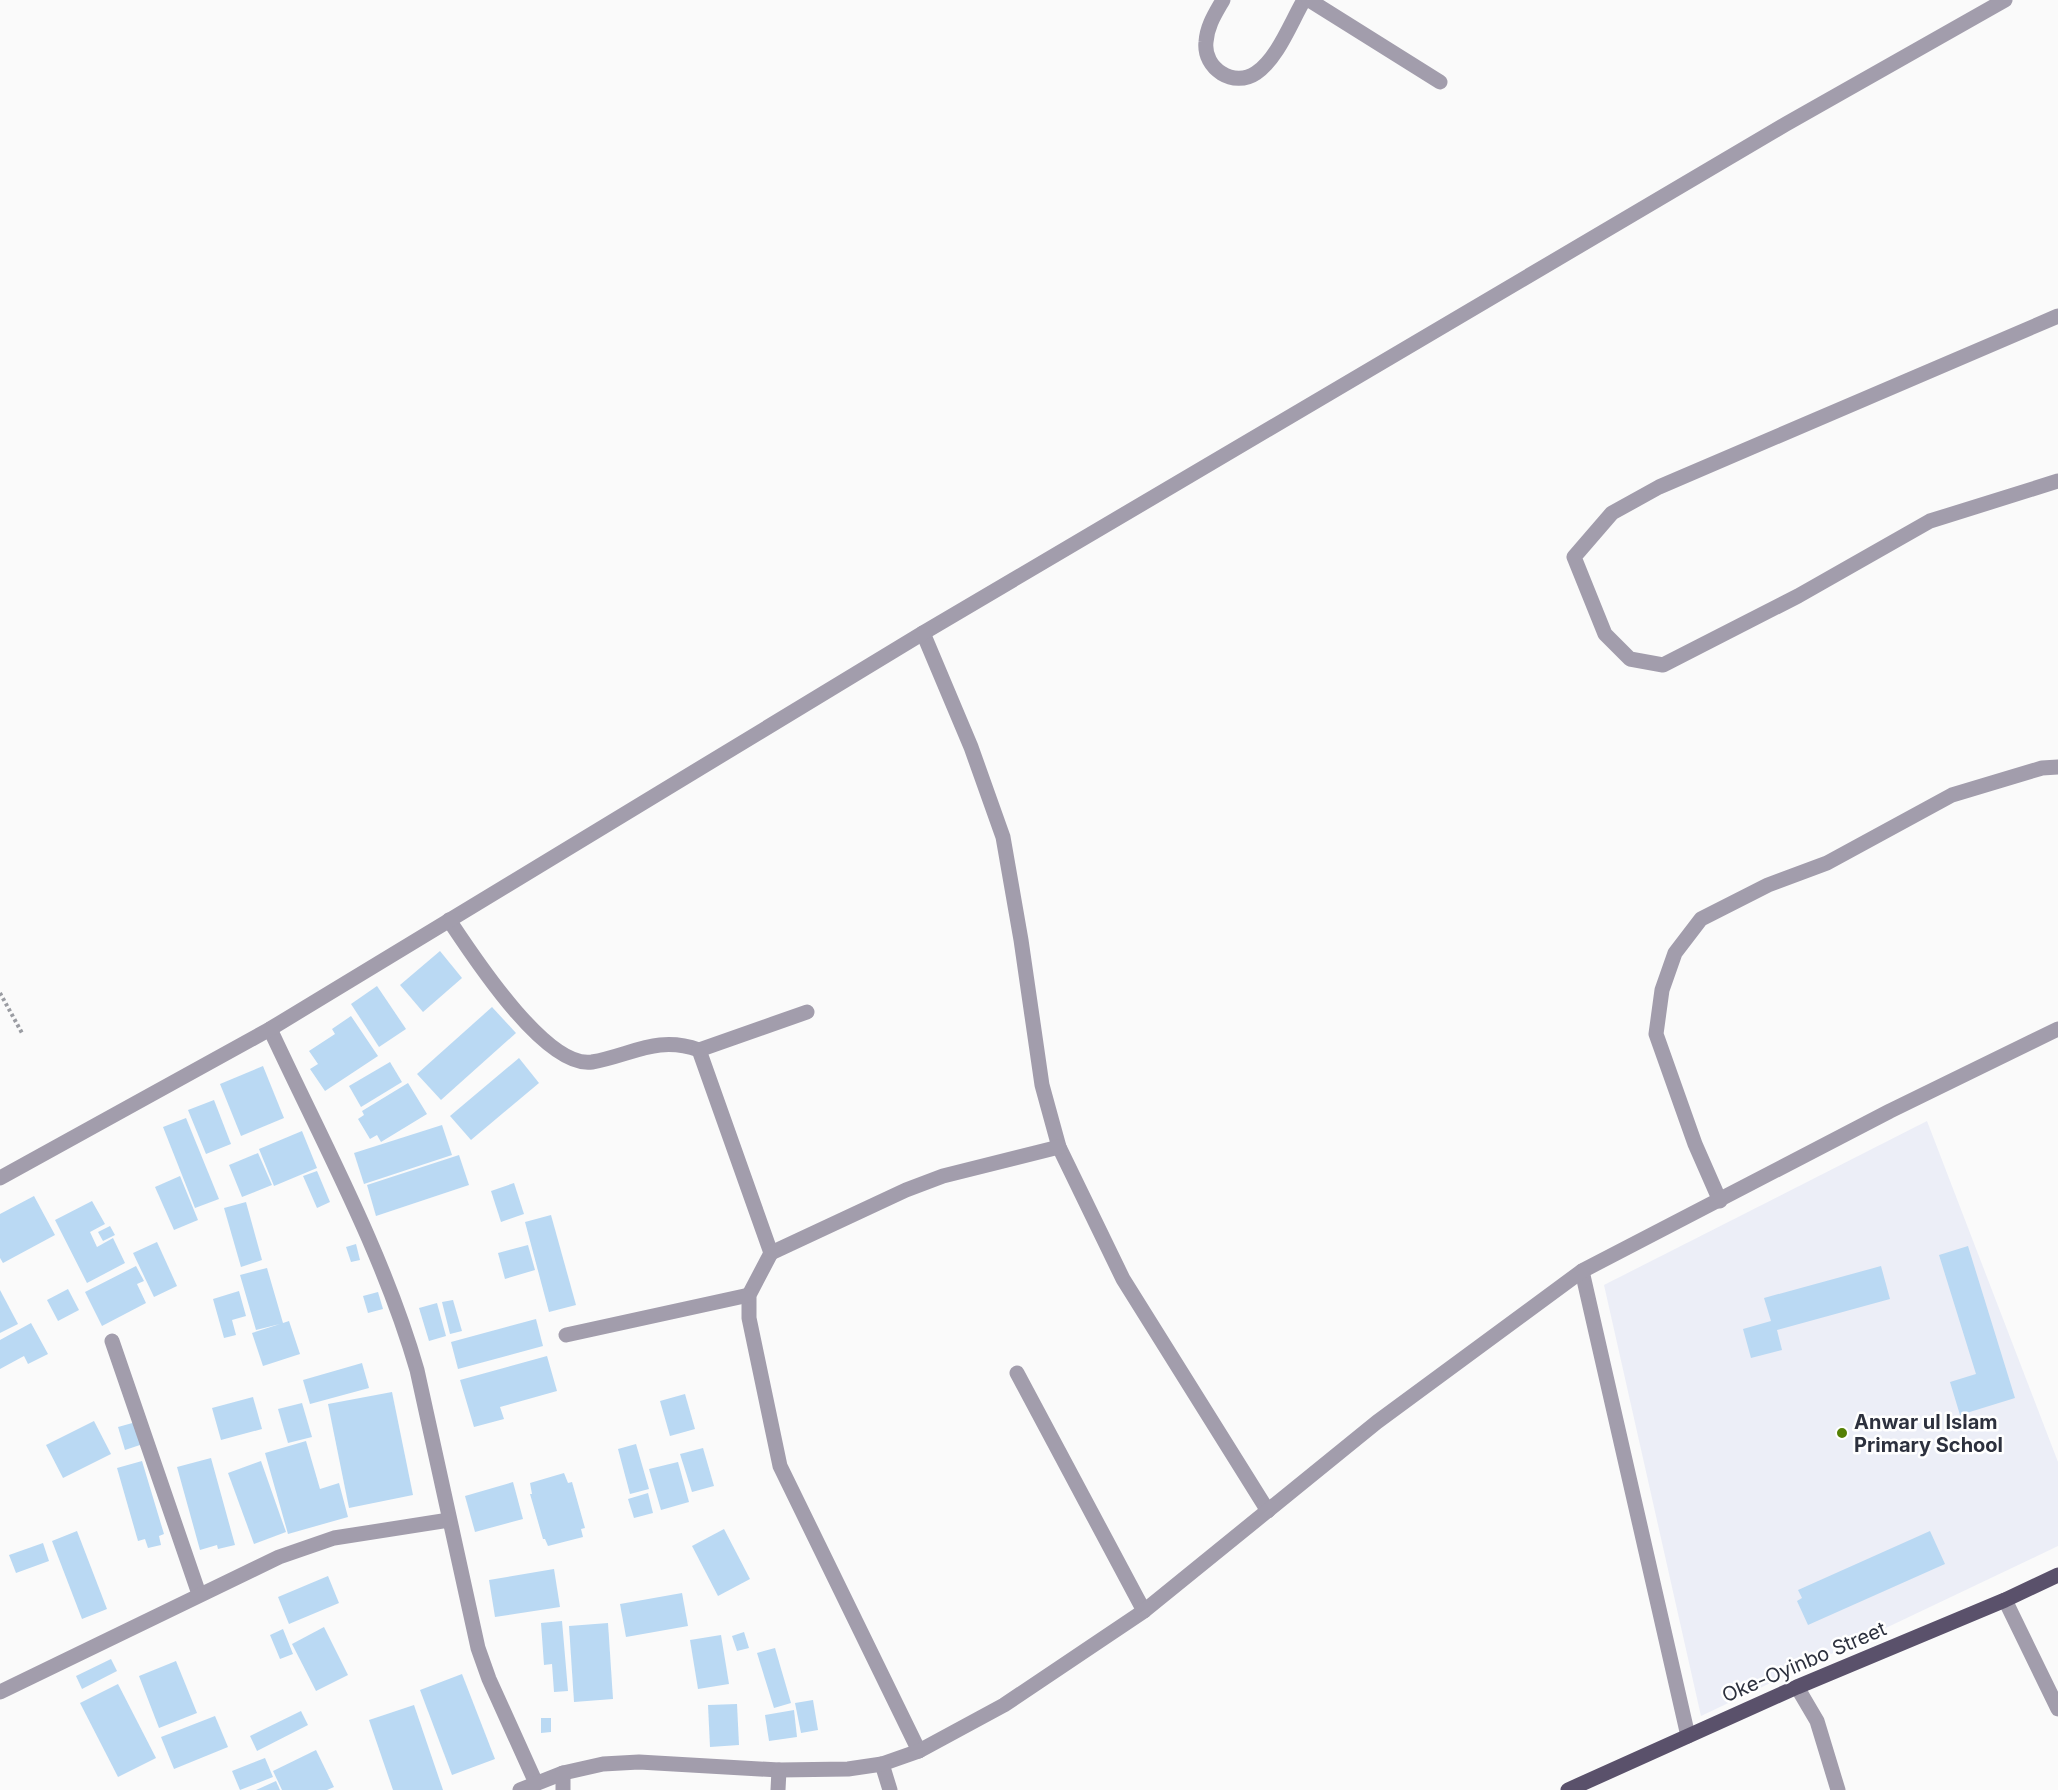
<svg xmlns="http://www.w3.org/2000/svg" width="2058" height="1790" font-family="Inter,sans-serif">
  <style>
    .built { fill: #eceef7 }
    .building { fill: #bad9f3 }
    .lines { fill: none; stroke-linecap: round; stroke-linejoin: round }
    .path { stroke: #9a9ca2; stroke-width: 4; stroke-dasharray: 3 3; stroke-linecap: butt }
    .minor { stroke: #a29dac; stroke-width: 15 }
    .major { stroke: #5a516b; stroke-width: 15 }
    .poi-dot { fill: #558005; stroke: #fff; stroke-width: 2 }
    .labels { text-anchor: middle; stroke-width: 5; stroke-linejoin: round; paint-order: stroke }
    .poi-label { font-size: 20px; font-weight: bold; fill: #2d313e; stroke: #fff; text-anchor: start }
    .street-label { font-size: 20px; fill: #2d313e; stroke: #fff }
  </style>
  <rect width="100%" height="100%" fill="#fafafa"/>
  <polygon class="built" points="1927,1121 2058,1462 2058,1546 1701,1716 1604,1285"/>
  <g class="building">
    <polygon points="440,951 462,978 423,1012 400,985"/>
    <polygon points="377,986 406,1029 379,1047 351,1004"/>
    <polygon points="492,1007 516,1033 441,1100 417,1074"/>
    <polygon points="351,1016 378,1056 325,1091 310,1069 318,1064 309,1051 335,1034 332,1029"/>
    <polygon points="519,1058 539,1083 471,1140 450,1116"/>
    <polygon points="390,1062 402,1082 361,1107 349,1086"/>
    <polygon points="263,1066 284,1118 241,1136 220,1084"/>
    <polygon points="408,1083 427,1114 381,1142 377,1135 370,1139 358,1119 364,1115 362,1111"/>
    <polygon points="214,1100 231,1144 206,1154 188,1110"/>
    <polygon points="186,1118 219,1199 195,1208 163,1127"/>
    <polygon points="442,1125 452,1155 364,1184 354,1153"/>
    <polygon points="302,1131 317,1168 274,1186 259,1149"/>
    <polygon points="258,1153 272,1185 242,1197 229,1165"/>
    <polygon points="459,1155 469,1185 376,1216 367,1185"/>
    <polygon points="317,1171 330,1202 317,1208 303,1176"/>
    <polygon points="180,1176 198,1220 174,1230 155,1187"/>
    <polygon points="514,1183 524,1214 501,1222 491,1191"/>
    <polygon points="34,1196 55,1235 3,1263 0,1258 0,1214"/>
    <polygon points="92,1201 105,1224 90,1232 97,1247 113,1238 125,1263 87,1283 55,1220"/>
    <polygon points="246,1202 262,1260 241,1267 224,1208"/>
    <polygon points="551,1215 576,1305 549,1312 525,1222"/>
    <polygon points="110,1226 115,1235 103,1241 98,1232"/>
    <polygon points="157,1242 177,1286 154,1297 133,1253"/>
    <polygon points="356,1244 360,1260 351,1262 346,1247"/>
    <polygon points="528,1245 535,1270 505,1279 498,1253"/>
    <polygon points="1968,1246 2015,1398 1960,1415 1950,1382 1976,1374 1939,1255"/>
    <polygon points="136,1266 144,1281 137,1284 146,1303 102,1326 85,1292"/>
    <polygon points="1881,1266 1890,1299 1777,1330 1782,1350 1751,1358 1743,1329 1771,1321 1764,1298"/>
    <polygon points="267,1268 283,1323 289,1321 300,1354 263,1366 252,1333 280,1324 256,1330 240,1275"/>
    <polygon points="68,1289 79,1310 58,1321 47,1300"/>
    <polygon points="0,1290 18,1324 0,1333"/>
    <polygon points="239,1291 246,1316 232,1320 236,1335 224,1338 213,1299"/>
    <polygon points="378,1292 383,1309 368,1313 363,1296"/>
    <polygon points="453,1300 462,1331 450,1334 442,1302"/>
    <polygon points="437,1303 446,1336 429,1341 419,1308"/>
    <polygon points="536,1319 543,1346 458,1369 451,1342"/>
    <polygon points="31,1323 48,1354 28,1364 24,1356 0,1369 0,1340"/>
    <polygon points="547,1356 557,1391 500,1407 504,1419 474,1427 460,1380"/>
    <polygon points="362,1363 369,1388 310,1404 303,1380"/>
    <polygon points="392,1392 413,1495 349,1508 328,1404"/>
    <polygon points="685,1394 695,1429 670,1436 660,1401"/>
    <polygon points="253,1397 262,1429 221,1440 212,1408"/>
    <polygon points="302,1403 312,1437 288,1443 278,1409"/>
    <polygon points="94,1421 111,1454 63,1478 46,1445"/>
    <polygon points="136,1422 143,1444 125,1450 118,1427"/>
    <polygon points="306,1441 320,1489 339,1483 348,1517 288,1534 265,1453"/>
    <polygon points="636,1444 649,1489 630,1494 618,1449"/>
    <polygon points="703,1448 714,1486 692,1492 680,1454"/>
    <polygon points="211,1458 235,1545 218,1549 217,1545 200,1550 177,1467"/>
    <polygon points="142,1461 164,1534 159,1536 161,1545 148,1548 145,1539 138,1541 117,1468"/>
    <polygon points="261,1461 286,1532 254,1544 228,1473"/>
    <polygon points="678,1462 689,1502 661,1510 649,1469"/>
    <polygon points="564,1473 568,1483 572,1482 585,1528 581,1529 583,1537 548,1546 545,1539 543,1539 530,1494 532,1494 530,1483"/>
    <polygon points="513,1482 523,1519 475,1532 465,1496"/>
    <polygon points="648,1493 653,1513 634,1518 628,1499"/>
    <polygon points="724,1529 750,1579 718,1596 692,1546"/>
    <polygon points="77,1531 107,1609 82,1619 52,1541"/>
    <polygon points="1930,1531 1945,1564 1808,1625 1797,1601 1802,1598 1798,1590"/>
    <polygon points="43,1543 49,1561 16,1573 9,1555"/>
    <polygon points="554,1569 560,1607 495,1617 489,1580"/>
    <polygon points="328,1576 339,1603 289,1624 278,1597"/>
    <polygon points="682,1593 688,1626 626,1637 620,1604"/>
    <polygon points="562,1621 568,1691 554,1692 552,1664 544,1665 541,1623"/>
    <polygon points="608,1623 613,1699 574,1702 569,1626"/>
    <polygon points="324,1627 348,1675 316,1691 292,1644"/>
    <polygon points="283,1629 293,1654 280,1659 270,1635"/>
    <polygon points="744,1632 749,1648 737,1651 732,1636"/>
    <polygon points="721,1635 729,1684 698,1689 690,1640"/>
    <polygon points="775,1648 791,1703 774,1708 757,1653"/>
    <polygon points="111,1659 117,1671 82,1689 76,1676"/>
    <polygon points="176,1661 197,1713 159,1728 139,1676"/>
    <polygon points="462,1674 495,1759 452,1775 420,1690"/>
    <polygon points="118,1684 156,1758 118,1777 80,1703"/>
    <polygon points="813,1700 818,1730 801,1733 795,1703"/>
    <polygon points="737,1704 739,1745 710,1747 708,1705"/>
    <polygon points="414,1705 443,1790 393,1790 369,1720"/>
    <polygon points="794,1710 797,1737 769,1741 765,1715"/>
    <polygon points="301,1711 308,1725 257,1751 250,1736"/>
    <polygon points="215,1716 228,1747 174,1769 161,1737"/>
    <polygon points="541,1718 551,1718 551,1732 541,1733"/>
    <polygon points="316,1750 334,1787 327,1790 282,1790 273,1771"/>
    <polygon points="265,1758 273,1777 240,1790 232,1771"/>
    <polygon points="276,1781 280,1790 256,1790"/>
  </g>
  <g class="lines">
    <polyline class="path" points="0,993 22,1033"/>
    <g class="minor">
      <path d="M1223 0C1215 14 1207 26 1206 42 1203 69 1234 88 1256 73 1278 58 1291 22 1304 0"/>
      <polyline points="1309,0 1440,82"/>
      <polyline points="2058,316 1659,487 1612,513 1574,557 1605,634 1630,659 1663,665 1798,596 1930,521 2058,481"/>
      <polyline points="923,633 971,747 1003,837 1021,940 1042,1085 1059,1147 1123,1279 1268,1511"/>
      <path d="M449 920C473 956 546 1069 592 1062 632 1055 657 1035 699 1050L771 1253 749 1295V1318L780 1466 919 1751"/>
      <path d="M270 1029C322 1141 383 1252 417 1370L478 1648 489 1679 536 1783"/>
      <polyline points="699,1050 807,1012"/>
      <polyline points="0,1178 270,1029 923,633 1786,124 2005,0"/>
      <polyline points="1720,1201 1695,1144 1656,1034 1662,990 1675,953 1701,919 1768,885 1827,863 1952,795 2042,768 2058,767"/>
      <polyline points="771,1253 906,1190 943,1176 1059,1147"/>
      <polyline points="1582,1271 1688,1736"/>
      <polyline points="566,1335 749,1295"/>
      <polyline points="112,1341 199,1594"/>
      <polyline points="1017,1373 1144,1611"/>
      <polyline points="2005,1600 2058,1709"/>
      <polyline points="1797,1687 1817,1721 1838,1790"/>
      <polyline points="0,1692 279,1557 334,1538 449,1520"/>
      <polyline points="882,1764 890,1790"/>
      <polyline points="520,1790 563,1773 603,1764 639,1762 779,1770 848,1769 882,1764 919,1751 1004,1705 1144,1611 1377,1422 1582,1271 1890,1111 2058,1029"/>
      <polyline points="563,1790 563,1773"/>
      <polyline points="778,1790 779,1770"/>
    </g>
    <polyline class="major" points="1568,1790 1797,1687 2005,1600 2058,1575"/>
  </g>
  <circle class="poi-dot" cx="1842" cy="1433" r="6"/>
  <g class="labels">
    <g class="poi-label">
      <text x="1854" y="1429">Anwar ul Islam<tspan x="1854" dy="23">Primary School</tspan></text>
    </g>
    <g class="street-label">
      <text transform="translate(1804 1662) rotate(-23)" y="7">Oke-Oyinbo Street</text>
    </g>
  </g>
</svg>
